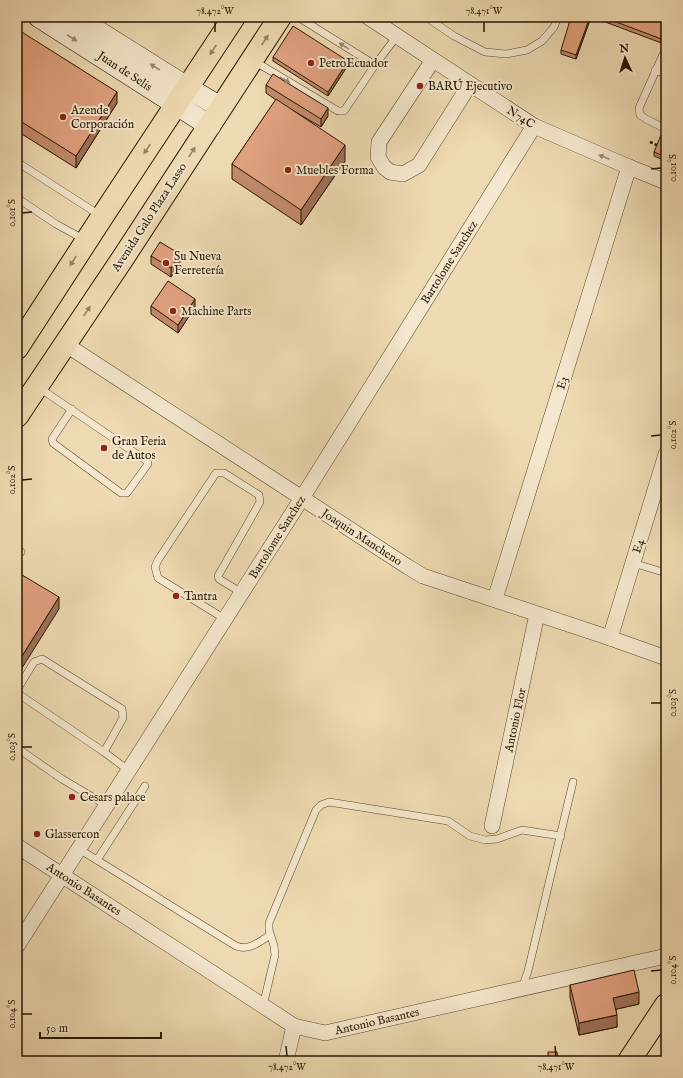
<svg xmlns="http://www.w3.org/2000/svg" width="683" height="1078" font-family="'IM FELL English',serif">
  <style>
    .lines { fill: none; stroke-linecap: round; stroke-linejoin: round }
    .lane-casing { stroke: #58472c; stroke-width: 8 }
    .street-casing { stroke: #58472c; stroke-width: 16 }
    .secondary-casing { stroke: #261600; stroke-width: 22 }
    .primary-casing { stroke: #261600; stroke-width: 24 }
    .path { stroke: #261600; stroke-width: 2.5; stroke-dasharray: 3 2; stroke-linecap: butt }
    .lane { stroke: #f4e7cd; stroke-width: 7 }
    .street { stroke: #f4e7cd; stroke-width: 15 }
    .secondary { stroke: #f4e7cd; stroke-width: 21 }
    .primary { stroke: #eedab2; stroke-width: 22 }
    .wall { fill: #c28a6d; stroke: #261600 }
    .shaded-wall { fill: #9e7159; stroke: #261600 }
    .building { fill: #e1a17f; stroke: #261600 }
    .oneway { fill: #978971 }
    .oneway2 { fill: #948262 }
    .ticks { fill: none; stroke: #261600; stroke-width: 1.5 }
    .poi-dot { fill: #8f2418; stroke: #f4e7cd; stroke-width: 1.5 }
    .labels { text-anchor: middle; stroke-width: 4; stroke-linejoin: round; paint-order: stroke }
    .poi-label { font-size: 12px; fill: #261600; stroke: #f4e7cd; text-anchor: start }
    .street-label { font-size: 12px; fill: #261600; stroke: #f4e7cd }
    .neatline { fill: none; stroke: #261600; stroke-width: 1.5 }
    .ticks-label { font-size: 10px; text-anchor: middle; fill: #261600 }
  </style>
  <rect width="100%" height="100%" fill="#eedab2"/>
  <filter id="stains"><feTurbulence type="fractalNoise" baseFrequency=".005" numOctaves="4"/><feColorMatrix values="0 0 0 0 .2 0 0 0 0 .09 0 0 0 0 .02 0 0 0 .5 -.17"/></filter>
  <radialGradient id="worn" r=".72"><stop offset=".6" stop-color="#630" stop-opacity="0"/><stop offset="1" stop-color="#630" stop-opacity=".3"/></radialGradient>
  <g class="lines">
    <defs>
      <g id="lane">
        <polyline points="426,17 454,36 485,52 506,54 527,50 542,41 554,27 558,17"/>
        <polyline points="666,48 639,108 640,115 646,119 666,129"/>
        <polyline points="254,61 338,111 344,111 375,65 298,17"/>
        <polyline points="375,65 397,36"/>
        <polyline points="655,70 666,74"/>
        <polyline points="17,162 101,216"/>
        <polyline points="17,198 56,224 85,240"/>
        <polyline points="38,387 147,461 148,464 127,493 121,493 53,443 52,439 72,409"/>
        <polyline points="17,549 21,552"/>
        <polyline points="633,563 666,573"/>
        <polyline points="225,619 158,578 155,567 158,560 216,473 224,473 259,495 260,502 218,576 219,579 242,593"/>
        <polyline points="17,690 34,662 42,659 122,709 123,718 104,752 128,770"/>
        <polyline points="17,693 104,752"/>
        <polyline points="17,748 62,779 106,805"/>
        <path d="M79 849 236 946C249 951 259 942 270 935"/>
        <polyline points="97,860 145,786"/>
        <polyline points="522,988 528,971 573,782"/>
        <polyline points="263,1006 275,955 274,946 269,930 269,923 316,810 321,805 329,802 448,821 470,836 485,840 497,839 522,830 561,836"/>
      </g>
      <g id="street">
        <polyline points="368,17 534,126 629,167 666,182"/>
        <polyline points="433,60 379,142 378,157 384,167 390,172 403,174 419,165 470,84"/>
        <polyline points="65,344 408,567 423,576 610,638 666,658"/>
        <polyline points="495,599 629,167"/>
        <polyline points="610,638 666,454"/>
        <polyline points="492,826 537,614"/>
        <polyline points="17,846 294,1026 325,1033 666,956"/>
        <polyline points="17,946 302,498 534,126"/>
        <polyline points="286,1061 294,1026"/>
      </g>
      <g id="secondary">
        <polyline points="39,17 210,126"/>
        <polyline points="75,17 188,88 220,107"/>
      </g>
      <g id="primary">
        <polyline points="17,348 102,217 234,17"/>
        <polyline points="17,416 125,255 280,17"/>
        <polyline points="629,1061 666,1005"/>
      </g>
    </defs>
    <use href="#lane" class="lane-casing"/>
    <use href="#street" class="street-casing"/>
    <use href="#secondary" class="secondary-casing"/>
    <use href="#primary" class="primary-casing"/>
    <g class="path">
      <polyline points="666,101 663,108 666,109"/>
      <polyline points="650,142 659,146"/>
    </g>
    <use href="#lane" class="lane"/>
    <use href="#street" class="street"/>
    <use href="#secondary" class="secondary"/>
    <use href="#primary" class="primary"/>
  </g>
  <g class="wall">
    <polygon points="591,17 576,59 561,54 561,50"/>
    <polygon points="592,17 666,17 666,38 664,44"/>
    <polygon points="17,29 117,103 76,168 17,131"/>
    <polygon points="273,57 348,65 328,96 273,61"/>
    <polygon points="266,85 328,116 321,127 292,110 345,161 301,225 232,179 232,164 276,100 266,93"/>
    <polygon points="666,136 666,161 654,156 654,152"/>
    <polygon points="151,256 180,263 171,277 151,264"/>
    <polygon points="151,306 195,307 178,333 151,314"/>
    <polygon points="570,985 639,1004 616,1009 617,1027 579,1035 570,997"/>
  </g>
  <g class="shaded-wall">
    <polygon points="590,17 591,17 576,59 576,55"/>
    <polygon points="666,34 666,38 664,44 664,40"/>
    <polygon points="348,61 348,65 328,96 328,92"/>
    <polygon points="117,92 117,103 76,168 76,156"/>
    <polygon points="328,108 328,116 321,127 321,119"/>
    <polygon points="345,145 345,161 301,225 301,210"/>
    <polygon points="180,254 180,263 171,277 171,268"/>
    <polygon points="195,299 195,307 178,333 178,325"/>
    <polygon points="59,597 59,609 17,676 17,664"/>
    <polygon points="639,992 639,1004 613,1010 613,998"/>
    <polygon points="617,1015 617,1027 579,1035 579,1023"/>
  </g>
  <g class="building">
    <polygon points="571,17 590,17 576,55 561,50"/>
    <polygon points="603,17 666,17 666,34 664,40"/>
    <polygon points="293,26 348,61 328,92 273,57"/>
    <polygon points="17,29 117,92 76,156 17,119"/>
    <polygon points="273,74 328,108 321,119 266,85"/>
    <polygon points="276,99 345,145 301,210 232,164"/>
    <polygon points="661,135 666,136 666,157 654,152"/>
    <polygon points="160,242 180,254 171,268 151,256"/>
    <polygon points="168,281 195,299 178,325 151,306"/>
    <polygon points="17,572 59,597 17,664"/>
    <polygon points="634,970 639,992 613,998 617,1015 579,1023 570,985"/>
    <polygon points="548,1052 557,1052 558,1061 548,1061"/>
  </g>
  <defs><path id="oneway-solid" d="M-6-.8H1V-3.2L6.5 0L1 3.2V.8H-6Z"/></defs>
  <g class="oneway">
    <use href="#oneway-solid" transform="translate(72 38) rotate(33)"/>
    <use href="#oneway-solid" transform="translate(344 46) rotate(-148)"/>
    <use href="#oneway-solid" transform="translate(155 67) rotate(-148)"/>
    <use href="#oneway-solid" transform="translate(285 80) rotate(31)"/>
    <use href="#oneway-solid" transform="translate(604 157) rotate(-157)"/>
  </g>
  <g class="oneway2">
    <use href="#oneway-solid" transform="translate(265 40) rotate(-57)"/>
    <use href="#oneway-solid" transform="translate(213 50) rotate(123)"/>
    <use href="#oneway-solid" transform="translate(147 149) rotate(124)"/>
    <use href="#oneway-solid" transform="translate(192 152) rotate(-57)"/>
    <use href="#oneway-solid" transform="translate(73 261) rotate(123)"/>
    <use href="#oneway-solid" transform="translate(87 311) rotate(-56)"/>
  </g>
  <path class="ticks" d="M215 22V32M484 22V32M651 169 661 168M22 213 32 212M651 436 661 435M22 480 32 479M651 703H661M22 747H32M651 971 661 970M22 1014H32M286 1046 287 1056M555 1046 556 1056"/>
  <g class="poi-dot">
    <circle cx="311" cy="63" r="4"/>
    <circle cx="420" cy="86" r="4"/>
    <circle cx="63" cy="117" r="4"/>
    <circle cx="288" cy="170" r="4"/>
    <circle cx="166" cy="263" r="4"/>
    <circle cx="173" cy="311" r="4"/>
    <circle cx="104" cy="448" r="4"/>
    <circle cx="176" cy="596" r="4"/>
    <circle cx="72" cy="797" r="4"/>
    <circle cx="37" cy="834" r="4"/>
  </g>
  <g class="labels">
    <g class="poi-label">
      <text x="319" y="67">PetroEcuador</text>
      <text x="428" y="90">BARÚ Ejecutivo</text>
      <text x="71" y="114">Azende<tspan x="71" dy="14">Corporación</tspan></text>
      <text x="296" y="174">Muebles Forma</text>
      <text x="174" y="260">Su Nueva<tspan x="174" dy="14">Ferretería</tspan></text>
      <text x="181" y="315">Machine Parts</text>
      <text x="112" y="445">Gran Feria<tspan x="112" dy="14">de Autos</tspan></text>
      <text x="184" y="600">Tantra</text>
      <text x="80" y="801">Cesars palace</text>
      <text x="45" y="838">Glassercon</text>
    </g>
    <g class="street-label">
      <text transform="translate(125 71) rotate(33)" y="4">Juan de Selis</text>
      <text transform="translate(521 117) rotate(32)" y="4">N74C</text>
      <text transform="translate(149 217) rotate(-57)" y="4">Avenida Galo Plaza Lasso</text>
      <text transform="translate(449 262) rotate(-58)" y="4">Bartolome Sanchez</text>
      <text transform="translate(562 383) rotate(-73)" y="4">E3</text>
      <text transform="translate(277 537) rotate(-58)" y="4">Bartolome Sanchez</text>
      <text transform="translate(362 537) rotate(33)" y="4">Joaquin Mancheno</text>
      <text transform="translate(638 546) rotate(-73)" y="4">E4</text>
      <text transform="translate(515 720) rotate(-78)" y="4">Antonio Flor</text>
      <text transform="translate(84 889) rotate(33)" y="4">Antonio Basantes</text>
      <text transform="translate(377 1021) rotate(-13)" y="4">Antonio Basantes</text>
    </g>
  </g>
  <rect width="683" height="1078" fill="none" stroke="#eedab2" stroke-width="44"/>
  <g transform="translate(625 58) rotate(356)" stroke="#f4e7cd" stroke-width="3" paint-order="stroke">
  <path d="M0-3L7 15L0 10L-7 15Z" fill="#261600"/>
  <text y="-6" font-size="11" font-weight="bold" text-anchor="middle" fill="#261600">N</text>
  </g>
  <path d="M40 1032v6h121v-6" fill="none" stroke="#261600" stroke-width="2"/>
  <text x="46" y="1032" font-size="12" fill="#261600" stroke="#f4e7cd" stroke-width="3" paint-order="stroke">50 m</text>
  <rect x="22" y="22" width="639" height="1034" class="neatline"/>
  <g class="ticks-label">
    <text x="215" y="14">78.472°W</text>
    <text x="484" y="14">78.471°W</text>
    <text transform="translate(672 168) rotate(-90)" y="4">0.101°S</text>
    <text transform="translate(11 213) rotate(-90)" y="4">0.101°S</text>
    <text transform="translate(672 435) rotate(-90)" y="4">0.102°S</text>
    <text transform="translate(11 480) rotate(-90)" y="4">0.102°S</text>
    <text transform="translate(672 703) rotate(-90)" y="4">0.103°S</text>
    <text transform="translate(11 747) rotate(-90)" y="4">0.103°S</text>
    <text transform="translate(672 970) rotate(-90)" y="4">0.104°S</text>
    <text transform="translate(11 1014) rotate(-90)" y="4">0.104°S</text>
    <text x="287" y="1070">78.472°W</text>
    <text x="556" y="1070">78.471°W</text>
  </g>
  <rect width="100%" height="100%" filter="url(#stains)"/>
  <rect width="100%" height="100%" fill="url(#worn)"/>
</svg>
